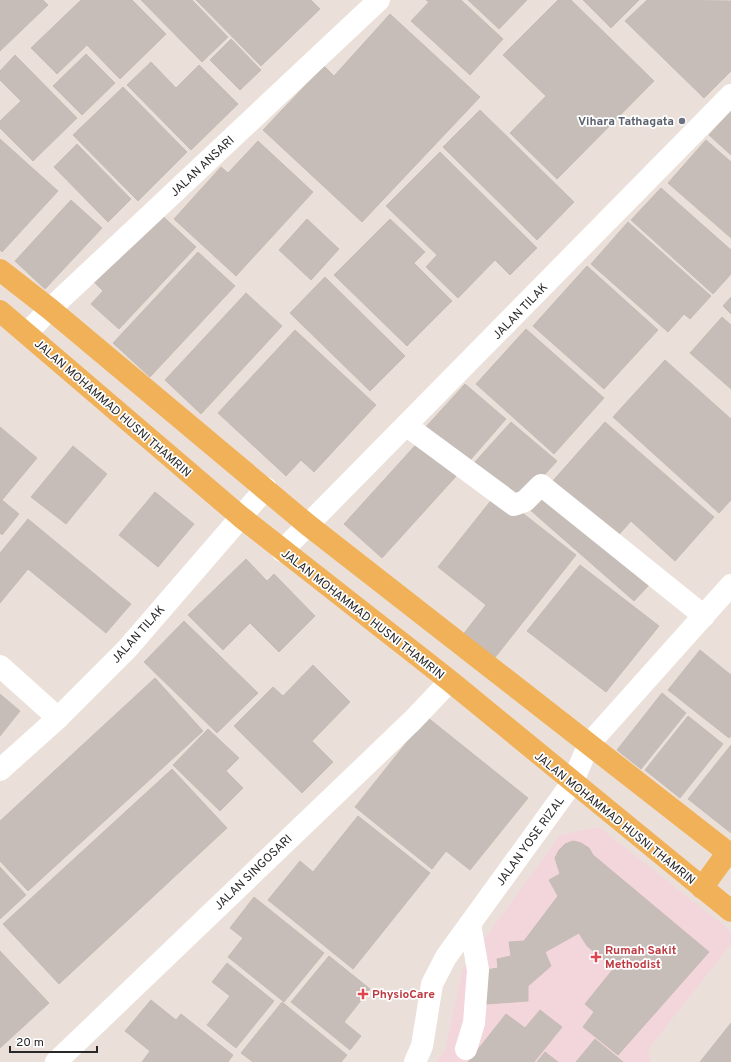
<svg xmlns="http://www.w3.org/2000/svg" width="731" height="1062" font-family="Overpass,sans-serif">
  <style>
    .medical { fill: #f2d6dc }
    .building { fill: #c6bdb9; stroke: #c6bcb3 }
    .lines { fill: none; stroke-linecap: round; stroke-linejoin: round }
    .minor { stroke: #fff; stroke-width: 22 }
    .major { stroke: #f0b158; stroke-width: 22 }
    .worship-dot { fill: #6b7280; stroke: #fff; stroke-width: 1.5 }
    .health-dot { fill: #e0444e; stroke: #fff; stroke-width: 1.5 }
    .labels { text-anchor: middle; stroke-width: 3.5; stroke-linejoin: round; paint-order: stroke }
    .worship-label { font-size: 12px; font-weight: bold; fill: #5b616d; stroke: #fff; text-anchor: end }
    .street-label { font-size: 12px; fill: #282828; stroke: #fff }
    .health-label { font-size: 12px; font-weight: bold; fill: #be3a42; stroke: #fff; text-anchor: start }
  </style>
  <rect width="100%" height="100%" fill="#ebe0d9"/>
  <polygon class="medical" points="599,827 731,931 731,944 648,1050 651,1062 436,1062 445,1050 463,969 560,835"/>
  <g class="building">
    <polygon points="0,0 43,0 48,5 0,51"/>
    <polygon points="81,0 132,0 166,34 120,79 87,45 57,74 31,48"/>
    <polygon points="141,0 192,0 228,37 202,62"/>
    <polygon points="196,0 311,0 320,9 261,66"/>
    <polygon points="426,0 461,0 503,39 470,75 411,21 429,2"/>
    <polygon points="468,0 527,0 499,29"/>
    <polygon points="558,0 571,0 654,81 557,179 510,133 546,96 503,55"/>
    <polygon points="583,0 639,0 611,28"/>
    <polygon points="647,0 731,1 731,71 704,98 625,21"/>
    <polygon points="390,14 480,97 362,222 263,130 324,66 334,76"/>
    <polygon points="231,39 261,70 240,90 210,60"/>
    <polygon points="86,54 115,83 82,115 53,86"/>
    <polygon points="15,55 77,118 33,161 0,128 0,121 21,101 0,80 0,71"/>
    <polygon points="151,62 176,88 199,65 238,104 191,150 127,85"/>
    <polygon points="123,87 187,152 138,201 73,135"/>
    <polygon points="480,110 574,202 537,240 443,147"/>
    <polygon points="731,111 731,155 709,135"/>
    <polygon points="0,139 58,191 2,252 0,250"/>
    <polygon points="706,140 731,162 731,238 668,183"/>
    <polygon points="258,141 313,192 236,276 174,219 221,167 228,173"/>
    <polygon points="77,144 131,199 108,222 54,167"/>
    <polygon points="440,152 537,248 510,275 495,260 458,298 426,267 437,255 386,206"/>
    <polygon points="661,188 731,250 731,274 713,294 631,220"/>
    <polygon points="71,200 102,228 45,289 15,261"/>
    <polygon points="157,211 196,247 119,329 91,304 103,291 92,280"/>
    <polygon points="307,219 339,249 311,280 279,250"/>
    <polygon points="390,219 425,252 414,263 452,301 407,346 334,275"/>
    <polygon points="628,222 711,296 690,319 684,314 668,332 591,264"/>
    <polygon points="198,252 235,286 150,377 113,343"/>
    <polygon points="587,266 658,330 604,389 533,326"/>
    <polygon points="325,277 405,356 370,391 290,313"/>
    <polygon points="246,293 282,326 201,414 165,380"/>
    <polygon points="731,297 731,314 723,306"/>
    <polygon points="722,317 731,325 731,389 690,353"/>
    <polygon points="526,329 604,398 554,454 476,384"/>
    <polygon points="295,330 376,405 314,472 301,460 286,476 218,413"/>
    <polygon points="665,360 731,419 731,500 719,513 613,417"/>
    <polygon points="465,384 506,419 465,466 424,429"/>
    <polygon points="511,422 557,461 519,503 474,463"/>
    <polygon points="605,422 714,517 675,561 631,521 615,539 551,483"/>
    <polygon points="0,427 37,458 2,500 19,514 2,535 0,533"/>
    <polygon points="421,439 459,473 382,558 344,524"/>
    <polygon points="73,446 107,474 66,524 31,497"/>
    <polygon points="543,491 649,585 634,601 528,508"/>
    <polygon points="155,492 194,524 158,567 119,535"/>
    <polygon points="497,493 576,555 493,660 462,636 486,605 438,567"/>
    <polygon points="28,519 131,604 106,633 28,569 0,603 0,553"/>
    <polygon points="246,559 267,581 274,574 315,616 279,652 250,623 223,650 188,615"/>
    <polygon points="580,565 659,626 606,692 527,631"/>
    <polygon points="184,621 258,693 217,733 144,662"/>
    <polygon points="700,650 731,675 731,736 729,738 668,690"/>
    <polygon points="313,665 350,702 312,741 333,762 302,793 234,726 273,687 283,696"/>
    <polygon points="155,678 203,731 28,891 0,861 0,821"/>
    <polygon points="662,693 686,713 641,769 617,750"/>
    <polygon points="0,694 20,711 0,736"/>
    <polygon points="688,716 723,744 680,798 645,770"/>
    <polygon points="427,717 528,798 470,870 446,851 432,869 355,807"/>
    <polygon points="208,729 239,758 226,771 243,788 220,811 173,765"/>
    <polygon points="731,745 731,833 688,799"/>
    <polygon points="172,769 227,828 59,984 3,924"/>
    <polygon points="358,816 430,873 353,969 268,900 300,861 313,872"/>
    <polygon points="573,841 581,843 589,848 593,855 709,952 618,1055 583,1027 594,1012 585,1004 614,968 587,946 579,933 545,952 551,966 528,986 528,1001 486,1004 486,970 498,968 497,959 511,956 509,942 524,941 558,896 549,880 560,874 555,858 559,850 565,844"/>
    <polygon points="0,867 26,895 0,919"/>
    <polygon points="254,897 324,953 284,1002 228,957 243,938 230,928"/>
    <polygon points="0,951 49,1003 0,1048"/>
    <polygon points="329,956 370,989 344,1022 361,1036 350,1050 291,1002"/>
    <polygon points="227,963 274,1001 236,1048 207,1025 230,996 212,982"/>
    <polygon points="151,1000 176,1020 181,1014 233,1055 228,1062 142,1062 150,1051 125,1031"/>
    <polygon points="282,1002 347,1055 341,1062 253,1062 241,1053"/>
    <polygon points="540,1010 562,1027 534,1062 468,1062 506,1014 525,1028"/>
    <polygon points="731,1023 731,1062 700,1062"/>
    <polygon points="595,1039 623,1062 576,1062"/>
    <polygon points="545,1052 558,1062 537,1062"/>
  </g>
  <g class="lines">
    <g class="minor">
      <polyline points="27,333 50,309 379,0"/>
      <polyline points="407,426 514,505 525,501 541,485 704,616"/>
      <polyline points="282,551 731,95"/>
      <polyline points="0,666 58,718"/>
      <polyline points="0,770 58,718 127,649 266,488"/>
      <polyline points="466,1049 474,1023 478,970 470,924"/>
      <polyline points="56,1062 413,720 450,681"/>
      <polyline points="415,1062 422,1046 432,984 446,957 572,783 589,744 731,585"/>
    </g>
    <g class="major">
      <polyline points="0,270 50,309 308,525 731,855"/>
      <polyline points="0,311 241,517 450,681 731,911"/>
      <polyline points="702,888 728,852"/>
    </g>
  </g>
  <circle class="worship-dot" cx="682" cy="121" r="4"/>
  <g class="health-dot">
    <path d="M594 951h4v4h4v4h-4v4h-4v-4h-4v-4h4z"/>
    <path d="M361 988h4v4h4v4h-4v4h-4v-4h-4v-4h4z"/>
  </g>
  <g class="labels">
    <g class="worship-label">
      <text x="674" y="125">Vihara Tathagata</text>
    </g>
    <g class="street-label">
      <text transform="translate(202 166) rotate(-43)" y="4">JALAN ANSARI</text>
      <text transform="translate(520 311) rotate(-46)" y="4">JALAN TILAK</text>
      <text transform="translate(113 408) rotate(41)" y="4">JALAN MOHAMMAD HUSNI THAMRIN</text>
      <text transform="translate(363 614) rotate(38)" y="4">JALAN MOHAMMAD HUSNI THAMRIN</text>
      <text transform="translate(138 634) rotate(-48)" y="4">JALAN TILAK</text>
      <text transform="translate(615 818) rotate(39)" y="4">JALAN MOHAMMAD HUSNI THAMRIN</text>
      <text transform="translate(530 841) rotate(-54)" y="4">JALAN YOSE RIZAL</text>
      <text transform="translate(253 872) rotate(-44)" y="4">JALAN SINGOSARI</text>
    </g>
    <g class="health-label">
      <text x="605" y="954">Rumah Sakit<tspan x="605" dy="14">Methodist</tspan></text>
      <text x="372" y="998">PhysioCare</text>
    </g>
  </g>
  <path d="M10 1046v6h87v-6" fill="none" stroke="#282828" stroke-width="2"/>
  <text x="16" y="1046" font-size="12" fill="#282828" stroke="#ffffff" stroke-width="3" paint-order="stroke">20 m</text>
</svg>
